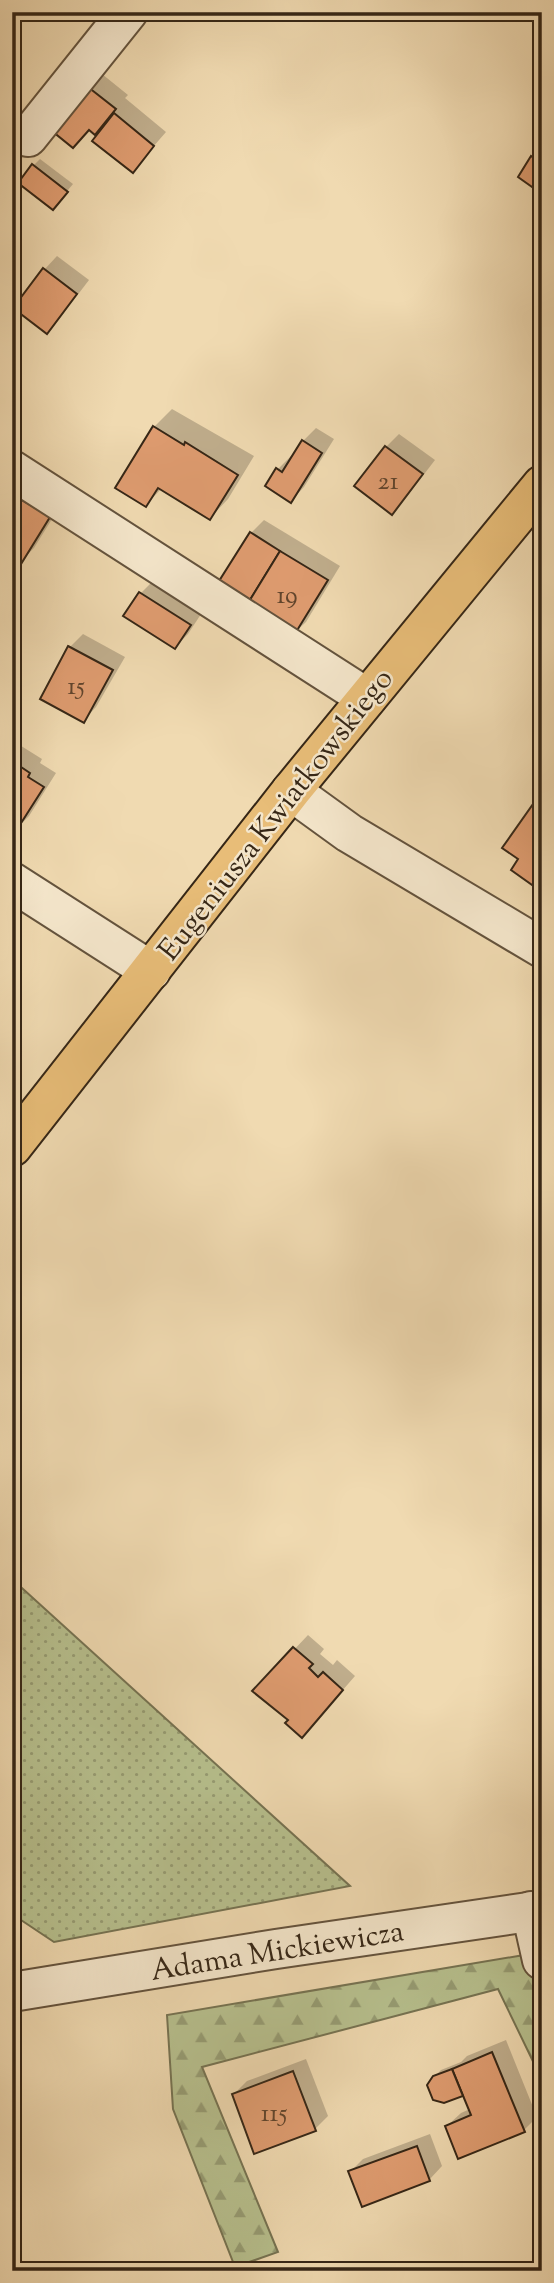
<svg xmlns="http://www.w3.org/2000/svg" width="554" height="2283" font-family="'Sorts Mill Goudy',serif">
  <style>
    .grass { fill: url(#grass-dots); stroke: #767352; stroke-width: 2 }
    .forest { fill: url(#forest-firs); stroke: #767352; stroke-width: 2 }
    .shadow { fill: #0003 }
    .building { fill: #df9c70; stroke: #352616; stroke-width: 2 }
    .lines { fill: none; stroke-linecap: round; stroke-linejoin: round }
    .minor-casing { stroke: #64533d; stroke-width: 42 }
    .major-casing { stroke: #352616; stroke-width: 42 }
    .minor { stroke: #f5e7cc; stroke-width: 38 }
    .major { stroke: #e8bd78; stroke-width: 38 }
    .labels { text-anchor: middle; stroke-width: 5; stroke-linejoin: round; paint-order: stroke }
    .number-label { font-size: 26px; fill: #60442c }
    .street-label { font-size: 30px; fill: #352616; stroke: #f5e7cc }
  </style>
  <defs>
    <pattern id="grass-dots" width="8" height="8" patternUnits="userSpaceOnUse" patternTransform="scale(1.75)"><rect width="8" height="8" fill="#b7c08e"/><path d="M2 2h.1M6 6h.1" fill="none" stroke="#969c73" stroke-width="1.8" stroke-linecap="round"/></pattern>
    <pattern id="forest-firs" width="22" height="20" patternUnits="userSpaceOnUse" patternTransform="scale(1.75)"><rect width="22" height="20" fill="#b7c08e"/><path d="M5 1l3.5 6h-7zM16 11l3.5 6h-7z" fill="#969c73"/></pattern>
  </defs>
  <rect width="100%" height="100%" fill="#f0dab1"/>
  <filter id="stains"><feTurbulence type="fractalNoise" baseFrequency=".00286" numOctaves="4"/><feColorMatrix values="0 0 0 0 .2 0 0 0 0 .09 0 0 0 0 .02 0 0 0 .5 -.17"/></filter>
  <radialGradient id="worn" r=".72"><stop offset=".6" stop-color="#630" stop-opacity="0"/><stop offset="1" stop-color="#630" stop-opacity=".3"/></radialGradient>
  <polygon class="grass" points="12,1579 350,1886 54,1942 12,1914"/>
  <polygon class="forest" points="530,1954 542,2014 542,2080 498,1989 202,2067 278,2252 235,2267 173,2109 167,2015"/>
  <g class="shadow">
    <polygon points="290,12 300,12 296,17"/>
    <polygon points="102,74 128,95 125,98 166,132 132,171 94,140 102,127 89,88"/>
    <polygon points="542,149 542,191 533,158"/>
    <polygon points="40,159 73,184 59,201 33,166"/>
    <polygon points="57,256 89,280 60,318 47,331 44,270"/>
    <polygon points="172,409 254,456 228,499 210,518 162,488 146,505 154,427"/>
    <polygon points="316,428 334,439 304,487 291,501 277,470 291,456 293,458 303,441"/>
    <polygon points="399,434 435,460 405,499 392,513 386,447"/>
    <polygon points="26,481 62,503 34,548 21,561 12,495"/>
    <polygon points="264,520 340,566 306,622 292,635 251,533"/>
    <polygon points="154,580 203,611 188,634 175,647 141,593"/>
    <polygon points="83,634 125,657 96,707 83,721 70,647"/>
    <polygon points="18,744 42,759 40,763 56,773 29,816 16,829 12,826 12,749"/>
    <polygon points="308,1635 324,1649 320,1654 333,1665 337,1660 355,1676 315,1722 290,1720 255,1691"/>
    <polygon points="506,2040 537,2117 524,2130 447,2126 461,2113 470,2109 463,2092 462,2094 434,2077 441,2070 461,2062 467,2056"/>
    <polygon points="306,2059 328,2116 315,2129 234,2094 247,2081"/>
    <polygon points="430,2134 442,2166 429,2180 350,2172 363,2159"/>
  </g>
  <g class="building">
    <polygon points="88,87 116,109 95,135 89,130 73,148 52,131"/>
    <polygon points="114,113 154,146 133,173 92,141"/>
    <polygon points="542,155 542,194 518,177 531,156 538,161"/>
    <polygon points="32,164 68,192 53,210 18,183"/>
    <polygon points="43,268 77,294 47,334 13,308"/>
    <polygon points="153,426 184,445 185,442 238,475 210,520 158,488 146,507 115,488"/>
    <polygon points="302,440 322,453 291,503 265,486 276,468 282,472"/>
    <polygon points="385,446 423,474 392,515 354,486"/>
    <polygon points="12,494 50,517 21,564 12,558"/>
    <polygon points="250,532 280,551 245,608 214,589"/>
    <polygon points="280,551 328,580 293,637 245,608"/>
    <polygon points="139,592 191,625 175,649 123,616"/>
    <polygon points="68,646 113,670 84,723 40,699"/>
    <polygon points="12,761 30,773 28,777 44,787 16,831 12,829"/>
    <polygon points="538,797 542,800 542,892 511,870 518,859 502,848"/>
    <polygon points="293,1647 313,1664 309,1668 318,1677 323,1672 343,1690 302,1738 285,1723 288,1720 252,1691"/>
    <polygon points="492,2052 525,2132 458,2159 445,2126 471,2115 452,2069"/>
    <polygon points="452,2069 463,2096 444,2103 433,2100 427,2085 433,2076"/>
    <polygon points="293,2071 316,2131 254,2154 232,2094"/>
    <polygon points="417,2146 430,2181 362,2207 348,2171"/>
  </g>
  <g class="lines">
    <defs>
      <g id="minor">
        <polyline points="28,137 128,12"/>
        <polyline points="12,470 367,698"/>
        <polyline points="291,791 349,833 542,948"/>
        <polyline points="12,882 151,971"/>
        <polyline points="531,1911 542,1960"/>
        <polyline points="12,1992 276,1949 542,1910"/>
      </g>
      <polyline id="major" points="12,1147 291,791 542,485"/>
    </defs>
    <use href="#minor" class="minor-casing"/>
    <use href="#major" class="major-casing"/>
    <use href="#minor" class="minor"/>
    <use href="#major" class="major"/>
  </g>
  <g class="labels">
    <g class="number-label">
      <text x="388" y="489">21</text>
      <text x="287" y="603">19</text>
      <text x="76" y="694">15</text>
      <text x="274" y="2121">115</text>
    </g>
    <g class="street-label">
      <text transform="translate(275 814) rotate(-52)" y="10">Eugeniusza Kwiatkowskiego</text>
      <text transform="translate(277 1950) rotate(-9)" y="10">Adama Mickiewicza</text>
    </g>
  </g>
  <rect width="554" height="2283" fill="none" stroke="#f0dab1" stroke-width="42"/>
  <rect x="14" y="14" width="526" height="2255" fill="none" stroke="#352616" stroke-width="3.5"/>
  <rect x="21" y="21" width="512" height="2241" fill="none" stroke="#352616" stroke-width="2"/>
  <rect width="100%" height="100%" filter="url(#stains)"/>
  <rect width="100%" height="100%" fill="url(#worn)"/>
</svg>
